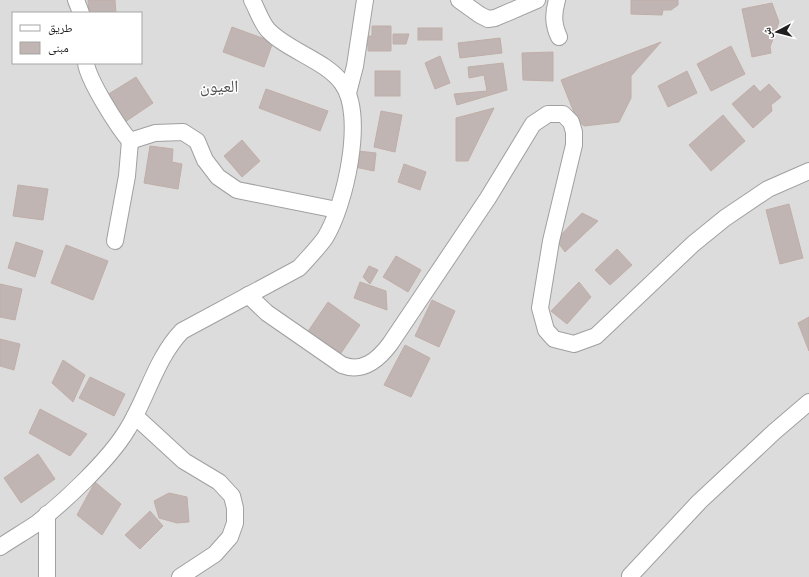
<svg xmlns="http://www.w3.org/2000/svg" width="809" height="577" font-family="Cabin,'Noto Naskh Arabic',sans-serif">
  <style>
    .residential { fill: #dddcdc; fill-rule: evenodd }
    .building { fill: #c0b5b2; stroke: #c0aea8 }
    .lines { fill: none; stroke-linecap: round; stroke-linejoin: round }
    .minor-casing { stroke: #a0a0a0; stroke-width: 18 }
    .minor { stroke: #fff; stroke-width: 16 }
    .labels { text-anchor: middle; stroke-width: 3; stroke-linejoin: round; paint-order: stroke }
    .quarter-label { font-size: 17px; fill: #525252; stroke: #fff }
  </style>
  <rect width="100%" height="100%" fill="#efeae6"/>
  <path class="residential" d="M0 0H809V577H0ZM13 13H141V63H13Z"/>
  <g class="building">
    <polygon points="88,0 115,0 116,13 89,13"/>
    <polygon points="631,0 678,0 678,5 671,10 663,10 662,15 631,14"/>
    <polygon points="772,3 779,22 770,47 771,53 752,57 742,9"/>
    <polygon points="372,26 391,26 391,51 368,51 368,46 361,45 362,36 372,36"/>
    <polygon points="232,27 273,42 264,67 223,52"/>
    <rect x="418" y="28" width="24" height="12"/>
    <polygon points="393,34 409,34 406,44 393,44"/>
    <polygon points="500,38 502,53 460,58 458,43"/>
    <polygon points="661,42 631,76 631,98 619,122 584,126 577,120 561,80"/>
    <polygon points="731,46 745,74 711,91 697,64"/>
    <polygon points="553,52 553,81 523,80 522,53"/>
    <polygon points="440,56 450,83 435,89 425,63"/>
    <polygon points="503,63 507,90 457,105 454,94 487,91 484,75 469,78 468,67"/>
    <rect x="375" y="71" width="25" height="25"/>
    <polygon points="687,71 697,93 668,107 658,86"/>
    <polygon points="136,77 153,103 125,122 107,95"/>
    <polygon points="769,84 781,97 771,105 772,111 753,128 732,104 754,85 760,92"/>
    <polygon points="266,89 328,111 320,131 259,108"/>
    <polygon points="494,108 468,161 456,161 456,118"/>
    <polygon points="381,111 402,115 395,152 374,147"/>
    <polygon points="723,115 745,141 711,171 689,145"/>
    <polygon points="242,140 260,161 242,177 224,156"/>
    <polygon points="150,146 173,149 172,162 182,164 178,189 144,183"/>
    <polygon points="358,151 376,153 374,171 355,167"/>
    <polygon points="404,164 426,172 420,190 398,182"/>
    <polygon points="18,185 48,189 43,220 13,216"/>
    <polygon points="789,204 803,258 780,264 766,210"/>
    <polygon points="582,213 598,221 565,252 556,240"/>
    <polygon points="16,242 43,251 35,277 8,268"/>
    <polygon points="66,245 108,261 93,300 51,283"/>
    <polygon points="617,249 632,265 610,285 595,270"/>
    <polygon points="396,256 421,270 408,292 383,277"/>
    <polygon points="369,266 378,270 370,284 363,277"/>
    <polygon points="360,282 386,291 387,310 354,298"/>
    <polygon points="579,282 591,297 567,324 551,311"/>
    <polygon points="0,284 22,289 15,320 0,317"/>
    <polygon points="432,300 455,311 439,347 415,336"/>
    <polygon points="328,302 360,325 339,356 307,333"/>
    <polygon points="809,317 809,351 798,323"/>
    <polygon points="0,339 20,344 14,370 0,366"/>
    <polygon points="405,345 430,358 411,397 384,385"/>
    <polygon points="63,360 85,375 73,402 52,383"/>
    <polygon points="90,377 125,394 114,416 79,398"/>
    <polygon points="40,409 87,434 70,456 29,433"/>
    <polygon points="38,454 55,479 21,503 4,478"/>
    <polygon points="95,482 121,504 102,535 77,515"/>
    <polygon points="169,493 187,497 189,522 177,523 159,518 154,501"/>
    <polygon points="150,511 163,526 140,549 125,535"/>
  </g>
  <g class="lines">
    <defs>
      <g id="minor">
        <polyline points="76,0 81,13"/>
        <polyline points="459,0 480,15 488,19 495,18 537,0"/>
        <path d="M557 0C553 14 553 24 559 37"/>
        <path d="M86 63C88 80 118 127 130 141L155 133 183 132 197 141 205 160 218 177 237 190 337 210"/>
        <polyline points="348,93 355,66 365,0"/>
        <polyline points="115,241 127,176 130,141"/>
        <path d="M248 295 267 313 342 365C363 373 378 360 390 344L488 198 533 124 548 114H563L571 122 574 132V145L551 241 540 308 546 330 554 339 574 344 596 336 693 244 725 218 768 189 809 171"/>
        <polyline points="135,416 184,461 219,482 232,496 235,508 235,523 230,537 215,554 180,577"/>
        <path d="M0 547C12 539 24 532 36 524 64 502 109 460 127 430 147 398 156 358 182 331L299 268C308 258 317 249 325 238 345 206 366 115 342 83 325 60 288 51 268 30 261 22 257 9 252 0"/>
        <polyline points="630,576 699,502 774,432 809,402"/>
        <polyline points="47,577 47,514"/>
      </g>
    </defs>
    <use href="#minor" class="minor-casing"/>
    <use href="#minor" class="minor"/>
  </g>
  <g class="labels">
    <g class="quarter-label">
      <text x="219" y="92">العيون</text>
    </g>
  </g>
  <rect x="12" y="12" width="130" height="52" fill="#ffffff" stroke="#a5a5a5"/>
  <rect x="20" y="25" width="20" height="6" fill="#ffffff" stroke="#a5a5a5"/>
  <text x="48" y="32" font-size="12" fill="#1f1f1f">طريق</text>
  <rect x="20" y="42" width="20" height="12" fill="#c0b5b2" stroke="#a5a5a5"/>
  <text x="48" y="52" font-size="12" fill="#1f1f1f">مبنى</text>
  <g transform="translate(777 32) rotate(263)" stroke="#ffffff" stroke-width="3" paint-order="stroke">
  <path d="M0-3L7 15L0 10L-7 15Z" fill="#1f1f1f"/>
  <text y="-6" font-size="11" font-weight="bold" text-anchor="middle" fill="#1f1f1f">ش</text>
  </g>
</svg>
